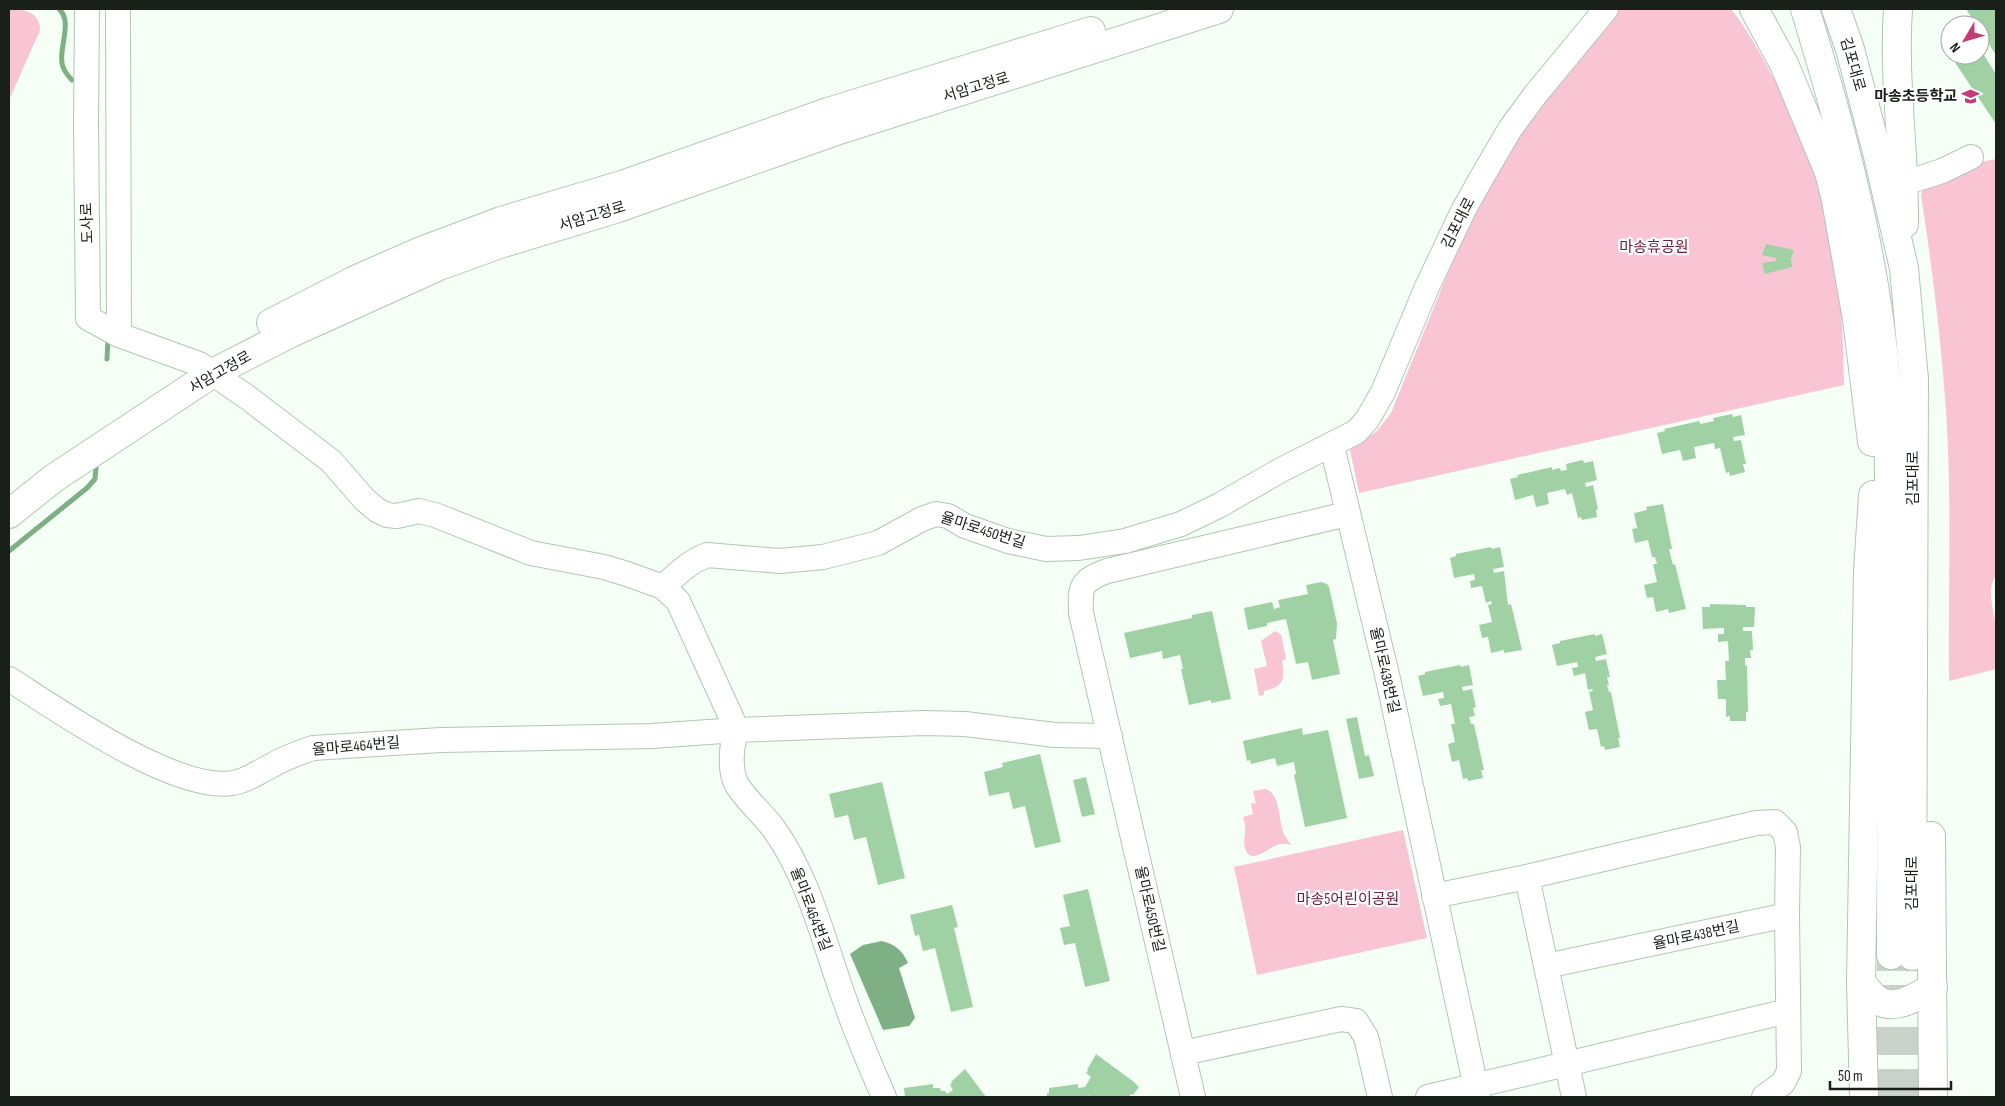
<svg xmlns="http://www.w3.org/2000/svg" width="2005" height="1106" font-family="'Sofia Sans Condensed','Noto Sans KR',sans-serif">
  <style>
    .green { fill: #f9c4d4 }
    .water { fill: #7faf85 }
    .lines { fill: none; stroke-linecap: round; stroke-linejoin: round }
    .stream { stroke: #7faf85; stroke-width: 5 }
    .building { fill: #a0d1a5 }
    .major-tunnel { stroke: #c9d2ca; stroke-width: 28; stroke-dasharray: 28 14; stroke-linecap: butt }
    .minor-casing { stroke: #b0c7b2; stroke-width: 26 }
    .major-casing { stroke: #b0c7b2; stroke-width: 30 }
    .minor { stroke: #fff; stroke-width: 24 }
    .major { stroke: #fff; stroke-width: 28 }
    .labels { text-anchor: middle; stroke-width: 4.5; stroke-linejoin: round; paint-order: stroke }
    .street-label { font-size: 15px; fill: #182019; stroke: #fff }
    .poi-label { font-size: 15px; font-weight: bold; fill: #182019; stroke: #fff; text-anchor: end }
    .park-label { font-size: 15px; fill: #6a2140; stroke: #fff }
  </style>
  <rect width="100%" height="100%" fill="#f5fff6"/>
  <g class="green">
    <path d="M9 9C24 9 40 12 40 30L9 100Z"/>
    <path d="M1620 9H1731C1746 28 1758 49 1769 70 1805 135 1828 205 1838 279 1843 314 1843 350 1844 385L1359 493 1350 450 1377 431 1391 413 1460 243 1481 197 1510 145 1593 39Z"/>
    <path d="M1996 159V575C1985 592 1995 610 1996 629 1997 642 1996 655 1996 669L1949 681C1948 591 1952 500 1946 411 1941 338 1932 266 1921 195L1923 188 1976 163Z"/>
    <path d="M1275 631 1281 634 1286 659 1282 661C1285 680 1284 686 1264 691V695L1259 696 1254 669 1267 666 1261 641Z"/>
    <path d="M1265 789C1280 792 1279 820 1283 832 1285 837 1288 841 1292 845 1287 844 1283 843 1277 845 1268 848 1250 866 1245 848 1243 843 1245 837 1245 832 1246 827 1244 822 1243 817L1253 814 1251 804 1253 803 1256 804 1253 791Z"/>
    <polygon points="1403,830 1427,938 1257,975 1234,867"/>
  </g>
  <path class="water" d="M882 941C896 945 902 950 908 963L899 968 915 1018 909 1026 883 1030 850 954 863 945Z"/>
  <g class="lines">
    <g class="stream">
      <path d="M59 9C73 21 59 47 62 63 63 70 67 75 72 80"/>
      <polyline points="107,359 108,338"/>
      <polyline points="9,551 87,488 95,479 96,468"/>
    </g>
  </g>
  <g class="building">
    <polygon points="1966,9 1996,9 1996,55 1980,30 1980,25 1976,25"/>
    <polygon points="1980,49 1996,74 1996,124 1950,55 1980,55"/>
    <polygon points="1766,244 1794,250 1791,259 1792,267 1765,274 1762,263 1776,261 1776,258 1762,255"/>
    <polygon points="1732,414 1733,417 1741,415 1745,435 1733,437 1734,441 1741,440 1746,464 1743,464 1745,472 1730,476 1729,472 1726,473 1720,448 1715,449 1714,443 1694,447 1696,458 1683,461 1680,450 1662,454 1657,433 1665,431 1664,429 1699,421 1700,424 1714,421 1713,418"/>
    <polygon points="1583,460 1584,463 1593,461 1597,480 1585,483 1586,487 1593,485 1598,509 1596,510 1597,517 1582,520 1581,517 1578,518 1572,493 1567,495 1565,489 1547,493 1549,504 1536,507 1533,495 1515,500 1510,479 1518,477 1517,475 1552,467 1552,470 1560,468 1561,471 1567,470 1566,464"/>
    <polygon points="1663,504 1672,549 1669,549 1673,565 1675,564 1686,609 1669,613 1668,609 1656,612 1653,597 1647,598 1644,585 1657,582 1653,564 1657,564 1655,557 1652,557 1648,540 1635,543 1632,529 1637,528 1634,513 1647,510 1646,507"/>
    <polygon points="1491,547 1492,549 1500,547 1504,567 1493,569 1494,573 1504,571 1508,605 1511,604 1522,650 1504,653 1504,650 1491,653 1488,637 1482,638 1479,625 1492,622 1488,605 1492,604 1491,601 1486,603 1482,586 1471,588 1470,581 1475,580 1474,574 1454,578 1450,558 1456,556 1456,554"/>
    <polygon points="1321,582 1327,584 1329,587 1337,623 1336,639 1333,640 1340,674 1312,680 1308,662 1296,664 1286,619 1267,623 1267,626 1248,630 1244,608 1272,602 1274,609 1280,607 1278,600 1308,594 1306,585"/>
    <polygon points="1710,604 1746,605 1746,607 1755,607 1754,627 1743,627 1743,631 1752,631 1753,650 1750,650 1751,658 1745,658 1745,666 1747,665 1748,712 1746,712 1746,721 1730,721 1730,716 1726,717 1726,699 1718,699 1717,680 1726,680 1725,661 1729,661 1728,641 1718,642 1718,634 1724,634 1724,628 1703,629 1702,607 1710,607"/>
    <polygon points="1212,611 1231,699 1211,703 1211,700 1189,705 1181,669 1183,669 1180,655 1163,659 1162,651 1130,658 1124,633 1192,618 1192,615"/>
    <polygon points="1595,634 1595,636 1602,634 1607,654 1595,657 1596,661 1606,659 1610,677 1607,677 1609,685 1607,685 1609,692 1611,692 1620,738 1618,738 1620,747 1605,750 1604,746 1601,747 1597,729 1589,730 1585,712 1593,710 1589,692 1593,691 1592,689 1588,690 1585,673 1574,676 1572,668 1578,667 1577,662 1557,666 1552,645 1560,643 1560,641"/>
    <polygon points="1460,665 1461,667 1469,665 1473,685 1462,687 1463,691 1472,689 1476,707 1473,708 1475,716 1469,717 1471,724 1474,724 1484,770 1481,770 1483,778 1468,781 1467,778 1463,779 1459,760 1452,762 1448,744 1455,742 1451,724 1455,724 1451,704 1440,706 1438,699 1444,698 1443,692 1423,696 1418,676 1425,674 1425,672"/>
    <polygon points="1357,717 1365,756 1369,755 1374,776 1359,779 1346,719"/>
    <polygon points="1302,728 1303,735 1328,730 1347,818 1305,827 1294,775 1296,774 1294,762 1277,766 1275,758 1251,764 1250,760 1247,761 1243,741"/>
    <polygon points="1040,754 1061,842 1035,848 1025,806 1013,809 1009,792 989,796 984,772 1003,767 1002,763"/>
    <polygon points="1086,777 1095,814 1082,817 1073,780"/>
    <polygon points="882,782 905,878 878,885 866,837 854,840 848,815 835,818 829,794"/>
    <polygon points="1088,889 1110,981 1085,987 1075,943 1064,945 1060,928 1070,926 1063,895"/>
    <polygon points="952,905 958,927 954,928 973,1007 951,1012 935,948 923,951 919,935 915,936 910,915"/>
    <polygon points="1096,1054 1134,1082 1139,1087 1133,1095 1131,1094 1128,1097 1090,1097 1088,1095 1087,1097 1047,1097 1047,1093 1049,1093 1049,1088 1078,1084 1078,1088 1085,1087 1091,1077 1086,1073 1088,1071 1087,1070"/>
    <polygon points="965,1069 986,1097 905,1097 904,1088 933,1084 933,1088 940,1088 941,1091 945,1091 947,1094 953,1090 950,1085 952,1083 951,1082"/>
  </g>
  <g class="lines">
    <g class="major-tunnel">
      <polyline points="1890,1097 1891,955"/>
      <polyline points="1911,1097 1912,956"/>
    </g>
    <defs>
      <g id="minor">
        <path d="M87 9 86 124 88 318 119 335 199 364 247 397 331 461 365 500 377 510 387 515 397 516 419 511 435 515 531 553 604 567 627 574 663 587 678 601 737 730C731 744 729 771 737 785 747 801 763 814 774 829 809 878 824 942 844 998 856 1032 870 1065 884 1097"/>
        <polyline points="118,9 119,335"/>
        <polyline points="1905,183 1942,171 1971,157"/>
        <polyline points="1332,446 1388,679 1478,1097"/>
        <path d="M663 587C677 574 689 562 707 555L780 561 823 557 878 543 922 519 936 514 948 516 965 526 1008 541 1046 549 1079 548 1125 541 1181 524 1220 505 1281 470 1356 432 1367 420 1383 392 1427 287 1463 211 1482 177 1510 129 1535 95 1606 9"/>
        <path d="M9 679C58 710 176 793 233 783 247 781 258 772 271 766 284 758 298 753 313 748L441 740 652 736 737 730 924 723 965 724 1055 735 1110 736"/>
        <polyline points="1527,877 1574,1097"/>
        <polyline points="1434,896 1527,877 1756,823 1775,822 1785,832 1788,847 1787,915 1789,1071 1783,1083 1764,1097"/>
        <polyline points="1546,966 1787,915"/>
        <polyline points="1183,1053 1341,1019 1356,1021 1366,1037 1380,1097"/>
        <path d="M1193 1097 1081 613C1080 587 1080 581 1107 571L1347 514"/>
        <polyline points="1428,1097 1788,1011"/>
      </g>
      <g id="major">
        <polyline points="1754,9 1784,64 1829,172 1836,200 1857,319 1872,442"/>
        <path d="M1805 9C1842 129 1875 253 1886 379 1890 426 1888 475 1890 523 1893 667 1891 811 1891 955"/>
        <polyline points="1836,9 1850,49 1878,156 1904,268 1914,379 1912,956"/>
        <path d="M1898 9C1893 81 1905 152 1904 224"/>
        <polyline points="271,323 355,280 421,251 501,221 625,184 828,112 1091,31"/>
        <polyline points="9,514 54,478 213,373 291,333 439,266 500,244 615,209 833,132 1219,9"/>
        <polyline points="1931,836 1933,1097"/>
        <path d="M1861 983C1866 988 1870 994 1875 998 1892 1013 1917 997 1933 987"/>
        <polyline points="1864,1097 1861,983 1868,571 1873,495"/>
      </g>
    </defs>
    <use href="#minor" class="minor-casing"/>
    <use href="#major" class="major-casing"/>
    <use href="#minor" class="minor"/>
    <use href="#major" class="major"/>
  </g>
  <defs>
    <symbol id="school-bare" viewBox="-9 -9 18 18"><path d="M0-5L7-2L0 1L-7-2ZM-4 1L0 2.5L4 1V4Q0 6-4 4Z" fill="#c43b76" stroke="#fff" stroke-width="2.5" paint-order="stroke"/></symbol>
  </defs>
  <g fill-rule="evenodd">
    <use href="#school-bare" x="1958" y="84" width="25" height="25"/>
  </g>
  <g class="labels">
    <g class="street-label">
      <text transform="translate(1853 64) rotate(74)" y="5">김포대로</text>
      <text transform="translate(976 87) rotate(-17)" y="5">서암고정로</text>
      <text transform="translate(592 216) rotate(-17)" y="5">서암고정로</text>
      <text transform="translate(87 223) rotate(-92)" y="5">도사로</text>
      <text transform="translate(1458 223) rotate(-63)" y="5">김포대로</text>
      <text transform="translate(220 372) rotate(-30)" y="5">서암고정로</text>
      <text transform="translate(1913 478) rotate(-90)" y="5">김포대로</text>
      <text transform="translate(983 530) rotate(18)" y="5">율마로450번길</text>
      <text transform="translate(1385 670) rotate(77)" y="5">율마로438번길</text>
      <text transform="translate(356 746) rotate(-5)" y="5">율마로464번길</text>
      <text transform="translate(1912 883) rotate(-90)" y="5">김포대로</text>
      <text transform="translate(811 909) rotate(69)" y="5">율마로464번길</text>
      <text transform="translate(1150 909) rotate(77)" y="5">율마로450번길</text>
      <text transform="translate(1696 935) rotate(-12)" y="5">율마로438번길</text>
    </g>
    <g class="poi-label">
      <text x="1957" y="101">마송초등학교</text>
    </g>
    <g class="park-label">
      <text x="1654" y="252">마송휴공원</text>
      <text x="1348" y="904">마송5어린이공원</text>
    </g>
  </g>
  <rect width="2005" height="1106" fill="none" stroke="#182019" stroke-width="20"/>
  <g transform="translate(1965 40) rotate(232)"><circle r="24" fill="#ffffff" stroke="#a3a6a3"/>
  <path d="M0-4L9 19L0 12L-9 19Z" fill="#c43b76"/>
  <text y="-8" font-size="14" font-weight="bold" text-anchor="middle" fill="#182019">N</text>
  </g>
  <path d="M1830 1081v8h121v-8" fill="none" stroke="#182019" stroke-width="2.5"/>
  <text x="1838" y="1081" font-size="15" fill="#182019" stroke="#ffffff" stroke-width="4" paint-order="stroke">50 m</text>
</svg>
